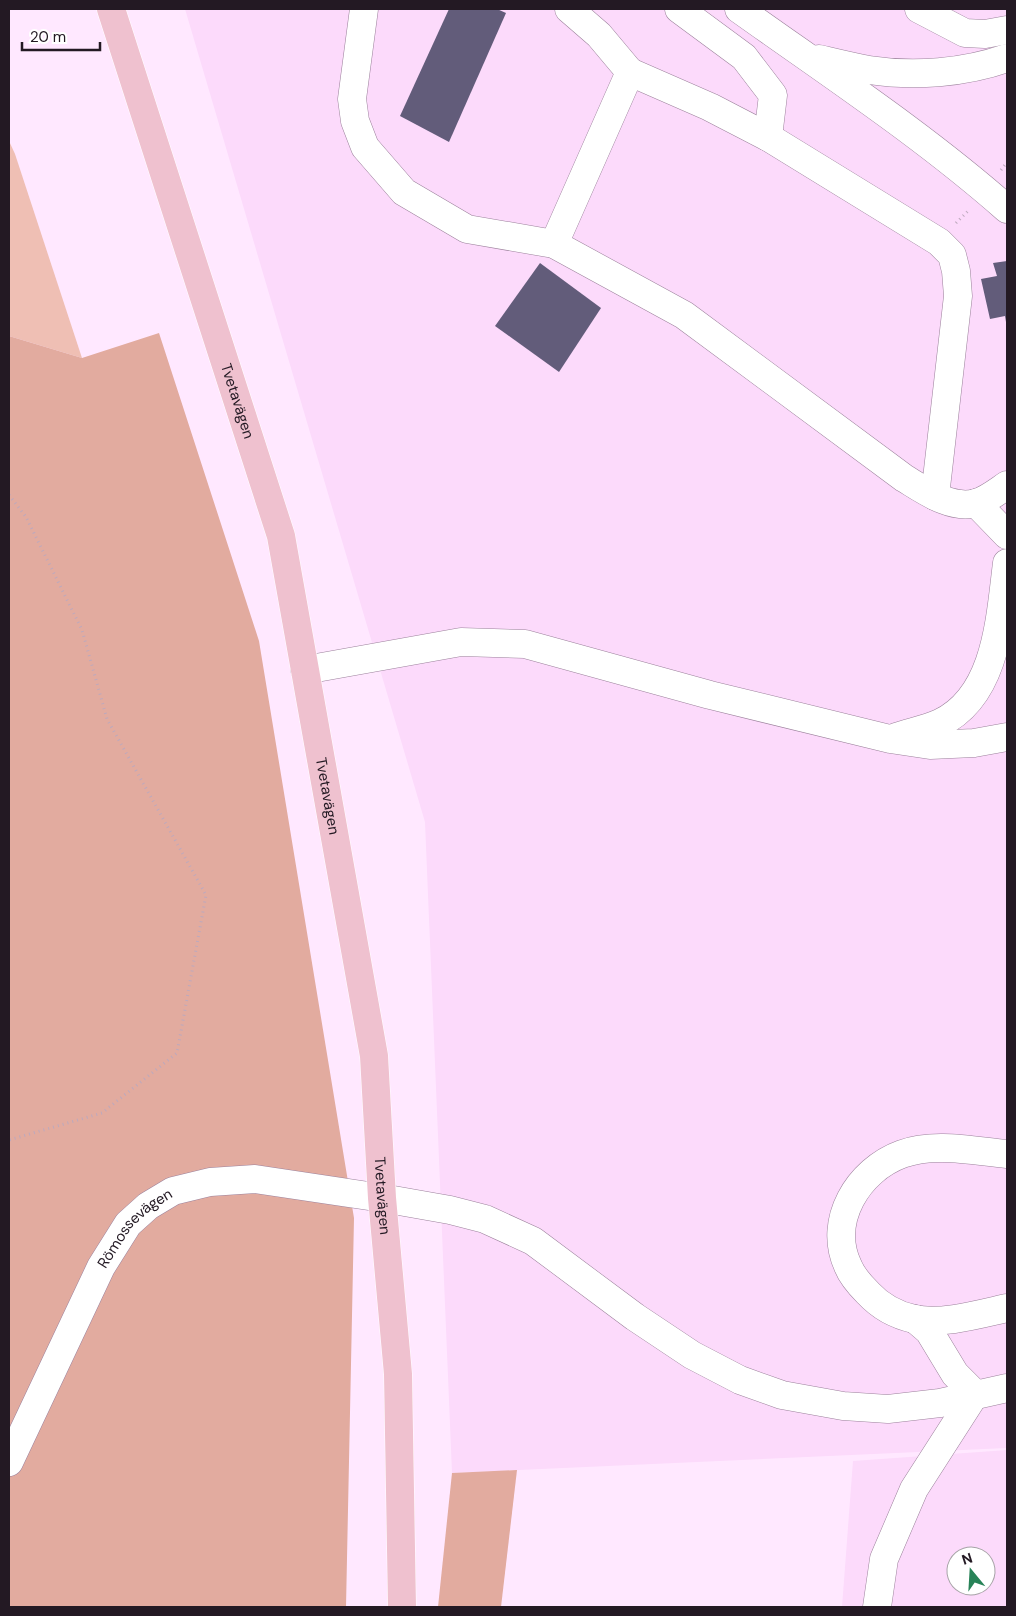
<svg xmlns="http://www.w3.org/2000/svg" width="1016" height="1616" font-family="'DM Sans',sans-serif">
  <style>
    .built { fill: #fcdafb; fill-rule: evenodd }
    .green { fill: #efbfb4 }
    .forest { fill: #e2ab9f }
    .building { fill: #625c7a }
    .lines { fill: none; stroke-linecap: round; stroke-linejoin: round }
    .minor-casing { stroke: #9c829c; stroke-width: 29 }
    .major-casing { stroke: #fff; stroke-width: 29 }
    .path { stroke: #bda9bd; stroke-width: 3; stroke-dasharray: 1 4; stroke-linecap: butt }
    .minor { stroke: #fff; stroke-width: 28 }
    .major { stroke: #efc1cf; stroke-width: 28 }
    .labels { text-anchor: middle; stroke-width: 5; stroke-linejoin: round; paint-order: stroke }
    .street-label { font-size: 15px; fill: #231923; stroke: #fff }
  </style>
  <rect width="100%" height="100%" fill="#ffe8ff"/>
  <g class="built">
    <polygon points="185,9 1007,9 1007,1448 452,1473 425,822"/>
    <path d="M1007 1450V1607H842L853 1461ZM956 1556H986V1586H956Z"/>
  </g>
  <polygon class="green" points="9,141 15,154 82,358 9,336"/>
  <g class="forest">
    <polygon points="159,333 259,641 354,1218 346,1607 9,1607 9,336 82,358"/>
    <polygon points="517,1470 501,1607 438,1607 452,1473"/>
  </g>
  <g class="building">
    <polygon points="449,9 497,9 506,13 449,142 400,116"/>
    <polygon points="1007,261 1007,322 1006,322 1005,316 990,319 981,279 997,276 993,263"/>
    <polygon points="540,263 601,308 559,372 495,326"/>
  </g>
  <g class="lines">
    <defs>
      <g id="minor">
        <path d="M364 9 352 99 355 121 365 147 404 192 467 229 554 244 684 315 904 478C924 490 951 510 976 503 987 500 998 491 1007 485"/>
        <polyline points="679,9 744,57 773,95 768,137"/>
        <path d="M739 9C830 74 923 135 1007 209"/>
        <polyline points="919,9 965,33 985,34 1007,30"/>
        <path d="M819 59C836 63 852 67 869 70 914 77 964 73 1007 58"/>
        <polyline points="630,72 710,107 768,137 939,242 952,255 956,271 958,296 935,496"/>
        <polyline points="554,244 630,72 599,35 569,9"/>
        <polyline points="976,503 1007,535"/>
        <polyline points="305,670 461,642 525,644 710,695 890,739 930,745 974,743 1007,737"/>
        <path d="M896 737C911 732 927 729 940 723 997 696 1000 618 1007 563"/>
        <path d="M1007 1154C974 1151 934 1142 902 1154 858 1170 827 1221 848 1266 852 1276 861 1286 868 1293 880 1306 896 1315 914 1319 941 1325 980 1314 1007 1308"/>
        <path id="s1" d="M9 1462 101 1267 128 1224 148 1206 173 1191 210 1182 255 1179 382 1198 450 1210 485 1219 533 1241 635 1317 692 1355 740 1380 782 1395 843 1406 888 1409 940 1403 1007 1388"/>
        <polyline points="877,1607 884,1559 914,1489 975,1394 955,1374 929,1331 915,1319"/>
      </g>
      <g id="major">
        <path id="s2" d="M111 9 281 536 374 1056 382 1198 398 1374 402 1607"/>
      </g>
    </defs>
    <use href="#minor" class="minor-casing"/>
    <use href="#major" class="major-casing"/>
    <g class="path">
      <polyline points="1001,170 1007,162"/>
      <polyline points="956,223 969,210"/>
      <polyline points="9,495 26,517 82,630 107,719 206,895 177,1053 102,1113 9,1140"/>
    </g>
    <use href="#minor" class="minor"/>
    <use href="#major" class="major"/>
  </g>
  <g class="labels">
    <g class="street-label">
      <text dy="5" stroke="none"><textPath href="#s2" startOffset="412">Tvetavägen</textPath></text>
      <text dy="5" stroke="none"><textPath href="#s2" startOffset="818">Tvetavägen</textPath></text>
      <text dy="5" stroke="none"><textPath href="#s2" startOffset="1222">Tvetavägen</textPath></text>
      <text dy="5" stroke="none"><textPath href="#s1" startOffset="268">Römossevägen</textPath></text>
    </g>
  </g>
  <rect width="1016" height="1616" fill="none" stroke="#231923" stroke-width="20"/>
  <g transform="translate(971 1571) rotate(342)"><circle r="24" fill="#ffffff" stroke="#a7a3a7"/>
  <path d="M0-4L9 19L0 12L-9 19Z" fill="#288358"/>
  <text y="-8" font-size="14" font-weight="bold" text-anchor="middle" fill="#231923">N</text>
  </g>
  <path d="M22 42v8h78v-8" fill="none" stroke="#231923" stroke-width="2.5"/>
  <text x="30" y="42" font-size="15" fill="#231923" stroke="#ffffff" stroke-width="4" paint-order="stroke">20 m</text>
</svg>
